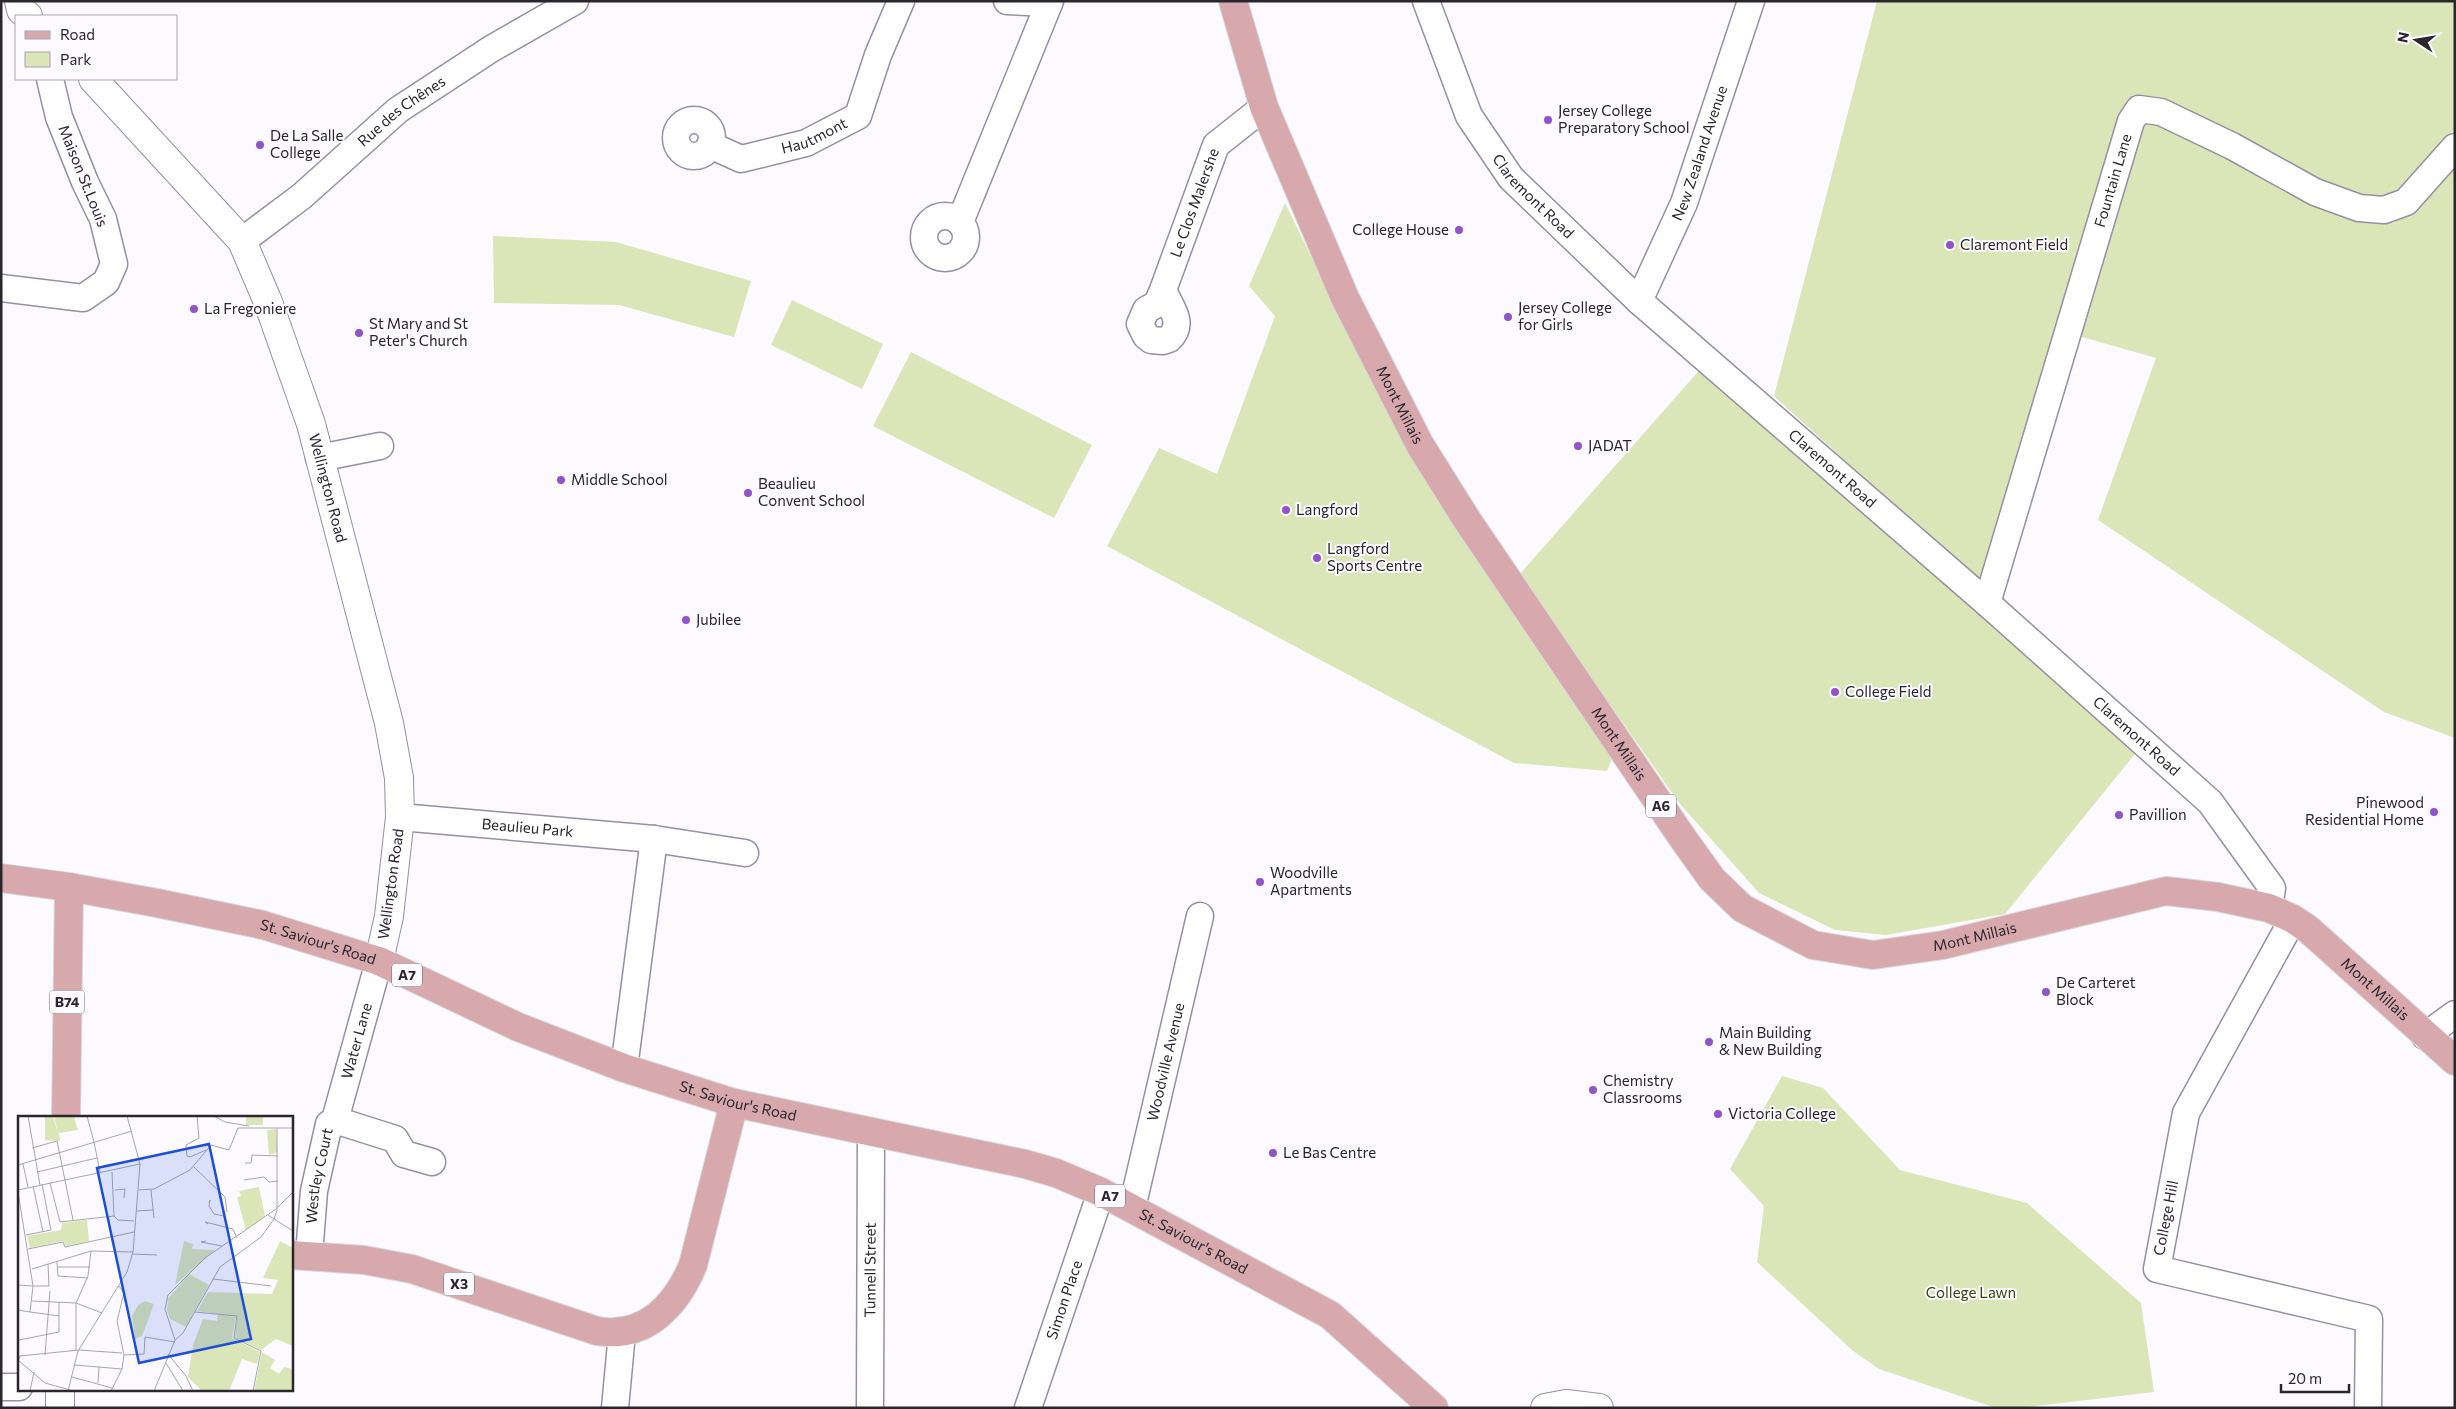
<svg xmlns="http://www.w3.org/2000/svg" width="2456" height="1409" viewBox="0 0 2456 1409" font-family="Commissioner,sans-serif">
	<rect width="100%" height="100%" fill="#fcfaff"/>
	<g fill="#dae6b7">
		<polygon points="1877,1 2455,1 2455,128 2408,184 2386,196 2356,197 2156,100 2132,95 1986,578 1973,580 1949,555 1774,396"/>
		<polygon points="2142,116 2300,192 2394,223 2455,157 2455,738 2384,712 2098,520 2156,358 2075,335"/>
		<polygon points="1285,203 1394,426 1473,553 1613,756 1607,771 1514,763 1107,546 1159,448 1217,474 1275,316 1249,286"/>
		<polygon points="493,236 616,242 751,281 734,337 619,305 494,303"/>
		<polygon points="792,300 883,344 862,389 771,345"/>
		<polygon points="911,352 1092,445 1054,518 873,426"/>
		<polygon points="1703,366 2000,634 2139,749 2005,914 1886,935 1835,930 1759,893 1680,804 1519,575"/>
		<polygon points="1782,1076 1823,1088 1900,1170 2027,1203 2141,1303 2154,1392 2019,1408 1996,1408 1879,1369 1852,1350 1757,1262 1764,1206 1730,1169"/>
	</g>
	<g fill="none" stroke-linecap="round" stroke-linejoin="round">
		<g stroke="#968fa3" stroke-width="29">
			<g id="street">
				<polyline points="1007,1 1049,3"/>
				<path id="s1" d="M1426,1l43,115 42,62 128,123 348,302 223,199 62,86 -3,20"/>
				<circle cx="694" cy="138" r="18"/>
				<path id="s2" d="M710,145l31,14 65,-16 52,-27 20,-61 23,-54"/>
				<circle cx="945" cy="237" r="21"/>
				<polyline points="960,222 1050,1"/>
				<path id="s3" d="M242,241l60,-45 96,-86 93,-61 84,-48"/>
				<polyline points="1,288 83,298 106,282 114,264 103,219 85,182 59,117 50,79"/>
				<path id="s4" d="M1163,290c7,17 23,33 6,49l-6,2 -12,-1 -5,-4 -6,-12 6,-14 11,-6 6,-14 53,-145 48,-38"/>
				<path id="s5" d="M1639,301l45,-98 67,-202"/>
				<polyline points="319,458 380,446"/>
				<path id="s6" d="M1987,603l144,-482 8,-12 22,3 71,34 83,46 44,16 25,2 22,-8 49,-55"/>
				<path id="s7" d="M400,817l254,22 91,14"/>
				<polyline points="2293,919 2186,1113 2157,1269 2369,1319 2368,1408"/>
				<polyline points="2425,1036 2455,1014"/>
				<polyline points="624,1068 654,839"/>
				<path id="s8" d="M335,1120l44,-159"/>
				<path id="s9" d="M1132,1208l68,-292"/>
				<path id="s10" d="M309,1255l5,-64 15,-67 6,-4 60,19 9,15 28,8"/>
				<polyline points="1,1387 19,1387"/>
				<polyline points="615,1408 622,1333"/>
				<path id="s11" d="M870,1408l1,-275"/>
				<path id="s12" d="M1028,1408l73,-216"/>
			</g>
		</g>
		<g stroke="#968fa3" stroke-width="30">
			<g id="secondary">
				<polyline points="19,1 21,10 28,16"/>
				<path id="s13" d="M93,79l149,162 26,61 43,122 78,299 10,55 1,39 -11,99 -10,45"/>
				<polyline points="60,1408 60,1390"/>
				<polyline points="1545,1408 1566,1404 1599,1408"/>
			</g>
		</g>
		<g stroke="#d8d8d9" stroke-width="30">
			<g id="primary">
				<path id="s14" d="M1233,1l31,106 81,191 75,147 47,75 217,320 28,39 30,29 71,37 60,10 70,-10 223,-54 52,6 51,11 24,11 15,10 147,132"/>
				<path id="s15" d="M1,878l68,9 88,16 106,22 116,36 139,66 106,41 110,35 291,61 31,9 45,19 229,123 104,93"/>
				<polyline points="66,1118 69,887"/>
				<path d="M291,1255l73,5 48,9 185,62c48,8 79,-25 96,-66l41,-162"/>
			</g>
		</g>
		<use href="#street" stroke="#fff" stroke-width="26"/>
		<use href="#secondary" stroke="#fff" stroke-width="28"/>
		<use href="#primary" stroke="#d7a9ac" stroke-width="28"/>
	</g>
	<g fill="#9053c9" stroke="#fcfaff" stroke-width="2">
		<circle cx="1548" cy="120" r="5"/>
		<circle cx="260" cy="145" r="5"/>
		<circle cx="1459" cy="230" r="5"/>
		<circle cx="1950" cy="245" r="5"/>
		<circle cx="194" cy="309" r="5"/>
		<circle cx="1508" cy="317" r="5"/>
		<circle cx="359" cy="333" r="5"/>
		<circle cx="1578" cy="446" r="5"/>
		<circle cx="561" cy="480" r="5"/>
		<circle cx="748" cy="493" r="5"/>
		<circle cx="1286" cy="510" r="5"/>
		<circle cx="1317" cy="558" r="5"/>
		<circle cx="686" cy="620" r="5"/>
		<circle cx="1835" cy="692" r="5"/>
		<circle cx="2434" cy="812" r="5"/>
		<circle cx="2119" cy="815" r="5"/>
		<circle cx="1260" cy="882" r="5"/>
		<circle cx="2046" cy="992" r="5"/>
		<circle cx="1709" cy="1042" r="5"/>
		<circle cx="1593" cy="1090" r="5"/>
		<circle cx="1718" cy="1114" r="5"/>
		<circle cx="1273" cy="1153" r="5"/>
	</g>
	<g text-anchor="middle" stroke-width="4" stroke-linejoin="round" paint-order="stroke">
		<g fill="#fcfaff" stroke="#68666d" stroke-width="1">
			<rect x="1646" y="794.5" width="30" height="23" rx="4"/>
			<rect x="392" y="963.5" width="30" height="23" rx="4"/>
			<rect x="49.5" y="990.5" width="35" height="23" rx="4"/>
			<rect x="1095" y="1184.5" width="30" height="23" rx="4"/>
			<rect x="444" y="1272.5" width="30" height="23" rx="4"/>
		</g>
		<g font-size="14" font-weight="bold" fill="#29262e">
			<text x="1661" y="811">A6</text>
			<text x="407" y="980">A7</text>
			<text x="67" y="1007">B74</text>
			<text x="1110" y="1201">A7</text>
			<text x="459" y="1289">X3</text>
		</g>
		<g font-size="15" fill="#29262e" stroke="#fcfaff" text-anchor="start">
			<text x="1558" y="116">Jersey College<tspan x="1558" dy="17">Preparatory School</tspan></text>
			<text x="270" y="141">De La Salle<tspan x="270" dy="17">College</tspan></text>
			<text x="1449" y="235" text-anchor="end">College House</text>
			<text x="1960" y="250">Claremont Field</text>
			<text x="1518" y="313">Jersey College<tspan x="1518" dy="17">for Girls</tspan></text>
			<text x="204" y="314">La Fregoniere</text>
			<text x="369" y="329">St Mary and St<tspan x="369" dy="17">Peter's Church</tspan></text>
			<text x="1588" y="451">JADAT</text>
			<text x="571" y="485">Middle School</text>
			<text x="758" y="489">Beaulieu<tspan x="758" dy="17">Convent School</tspan></text>
			<text x="1296" y="515">Langford</text>
			<text x="1327" y="554">Langford<tspan x="1327" dy="17">Sports Centre</tspan></text>
			<text x="696" y="625">Jubilee</text>
			<text x="1845" y="697">College Field</text>
			<text x="2424" y="808" text-anchor="end">Pinewood<tspan x="2424" dy="17">Residential Home</tspan></text>
			<text x="2129" y="820">Pavillion</text>
			<text x="1270" y="878">Woodville<tspan x="1270" dy="17">Apartments</tspan></text>
			<text x="2056" y="988">De Carteret<tspan x="2056" dy="17">Block</tspan></text>
			<text x="1719" y="1038">Main Building<tspan x="1719" dy="17">&amp; New Building</tspan></text>
			<text x="1603" y="1086">Chemistry<tspan x="1603" dy="17">Classrooms</tspan></text>
			<text x="1728" y="1119">Victoria College</text>
			<text x="1283" y="1158">Le Bas Centre</text>
		</g>
		<g font-size="15" fill="#29262e" stroke="#fcfaff">
			<text dy="5" stroke="none"><textPath href="#s3" startOffset="206">Rue des Chênes</textPath></text>
			<text dy="5" stroke="none"><textPath href="#s2" startOffset="111">Hautmont</textPath></text>
			<text dy="5" stroke="none"><textPath href="#s5" startOffset="160">New Zealand Avenue</textPath></text>
			<text transform="translate(83 176) rotate(68)" y="5">Maison St.Louis</text>
			<text dy="5" stroke="none"><textPath href="#s6" startOffset="441">Fountain Lane</textPath></text>
			<text dy="5" stroke="none"><textPath href="#s1" startOffset="226">Claremont Road</textPath></text>
			<text dy="5" stroke="none"><textPath href="#s4" startOffset="228">Le Clos Malershe</textPath></text>
			<text dy="5" stroke="none"><textPath href="#s14" startOffset="438">Mont Millais</textPath></text>
			<text dy="5" stroke="none"><textPath href="#s1" startOffset="631">Claremont Road</textPath></text>
			<text dy="5" stroke="none"><textPath href="#s13" startOffset="482">Wellington Road</textPath></text>
			<text dy="5" stroke="none"><textPath href="#s1" startOffset="1036">Claremont Road</textPath></text>
			<text dy="5" stroke="none"><textPath href="#s14" startOffset="842">Mont Millais</textPath></text>
			<text dy="5" stroke="none"><textPath href="#s7" startOffset="128">Beaulieu Park</textPath></text>
			<text transform="translate(391 884) rotate(-82)" y="5">Wellington Road</text>
			<text dy="5" stroke="none"><textPath href="#s14" startOffset="1292">Mont Millais</textPath></text>
			<text dy="5" stroke="none"><textPath href="#s15" startOffset="324">St. Saviour's Road</textPath></text>
			<text dy="5" stroke="none"><textPath href="#s14" startOffset="1728">Mont Millais</textPath></text>
			<text dy="5" stroke="none"><textPath href="#s8" startOffset="82">Water Lane</textPath></text>
			<text dy="5" stroke="none"><textPath href="#s9" startOffset="150">Woodville Avenue</textPath></text>
			<text dy="5" stroke="none"><textPath href="#s15" startOffset="774">St. Saviour's Road</textPath></text>
			<text dy="5" stroke="none"><textPath href="#s10" startOffset="80">Westley Court</textPath></text>
			<text transform="translate(2166 1218) rotate(-79)" y="5">College Hill</text>
			<text dy="5" stroke="none"><textPath href="#s15" startOffset="1254">St. Saviour's Road</textPath></text>
			<text dy="5" stroke="none"><textPath href="#s11" startOffset="138">Tunnell Street</textPath></text>
			<text dy="5" stroke="none"><textPath href="#s12" startOffset="114">Simon Place</textPath></text>
		</g>
		<g font-size="15" fill="#3c4610" stroke="#fcfaff">
			<text x="1971" y="1298">College Lawn</text>
		</g>
	</g>
	<g transform="translate(18 1116)">
		<rect width="275" height="275" fill="#fcfaff"/>
		<path d="M27,0h8l5,18 -4,-18h24l-4,1 4,13 -19,3 1,8 -15,-1zM228,0h17v9h-17zM258,13l2,23 -9,3 -2,-25zM241,71l6,29 -19,14 -9,-33 4,-1 -2,-5zM69,104l2,21 -23,5 -3,-5 -33,7 -3,-12 34,-6 1,-7zM166,125l9,3 -1,5 23,1 -40,35zM262,125l13,7v98l-17,-7 -15,11 -26,-12 2,-21 -40,-6 11,-19 64,2 6,-14 -15,-2zM171,158l20,11 -23,42 -16,-8 -3,-9 1,-11zM127,185l9,3 -1,3 -11,29 -7,3 -3,-23 6,-11zM200,198l18,2 -4,22 28,14 -3,12 -15,-5 -13,32h-27l-14,-14 5,-32 10,-26 14,2zM244,236l13,8 -5,8 9,6 5,-7 9,2v22h-39z" fill="#dae6b7"/>
		<path fill="none" stroke="#a8a5ab" stroke-width="1" d="M10,0l12,69M69,0l7,26M179,0l2,22 -13,7 1,11 3,1 16,-7M196,0l11,6 24,4M76,26l6,30M14,32l25,-7 16,79M227,47h6l1,-8 26,1M5,48l5,23M0,49l114,-34M176,51l31,30 2,15M19,56l60,-14M94,56l2,44 4,4 16,1M226,64l20,-3 5,5 9,-1M32,67l10,39 54,-6M15,70l10,46M0,74l122,-26M97,74l10,-1 -1,9M121,74l15,-1 36,-19 21,-25 18,5 9,-22h55M133,74l3,28M0,76l15,94 -3,26 -12,-2M191,87l1,-3 -1,6 5,8 10,2M118,95l17,-1M250,99l25,16M190,108l-3,-2 28,7 4,9M8,119l25,-5 -9,-46M188,125l-5,1 21,4M10,133l35,-7 2,5 69,-15M114,138l25,1M39,146l1,14 30,2M40,151h32M14,153l59,-18 42,1M195,163l58,7M0,169l15,1M15,170h16l-1,-22M14,185l44,2 26,10M12,196l29,4M177,196l42,4 -3,22 27,13 -8,40M1,224l40,-8v-30M157,224l8,-7 37,-66 41,-30 13,-18 3,-9v-82M58,234v-47l12,-27 3,-25M61,234l43,3M150,238l18,22 7,15M27,239l5,-64M106,239l20,-1 1,-17 30,5M0,244l27,23 29,8M0,245l2,-5 59,-6M148,247l17,28M57,249l47,4M54,261l40,11M80,267l1,-16M12,275l4,-19M50,275l10,-40 49,-79 6,-20 7,-88 -13,-48M93,275l11,-22 2,-14 -7,-34 7,-28 -5,-7M136,275l21,-51 -10,-31 3,-14 37,-37 71,-49 17,-17"/>
		<path fill="#1d4ed8" fill-opacity="0.15" stroke="#1d4ed8" stroke-width="2.5" d="M191,28l42,195 -112,24 -42,-195z"/>
		<rect width="275" height="275" fill="none" stroke="#29262e" stroke-width="2.5"/>
	</g>
	<rect width="2456" height="1409" fill="none" stroke="#29262e" stroke-width="5"/>
	<rect x="15" y="15" width="162" height="65" fill="#fcfaff" stroke="#a8a5ab"/>
	<rect x="25" y="31" width="25" height="8" fill="#d7a9ac" stroke="#a8a5ab"/>
	<text x="60" y="40" font-size="15" fill="#29262e">Road</text>
	<rect x="25" y="52" width="25" height="15" fill="#dae6b7" stroke="#a8a5ab"/>
	<text x="60" y="65" font-size="15" fill="#29262e">Park</text>
	<g transform="translate(2416 40) rotate(282)" stroke="#fcfaff" stroke-width="4" paint-order="stroke">
	<path d="M0-4L9 19L0 12L-9 19Z" fill="#29262e"/>
	<text y="-8" font-size="14" font-weight="bold" text-anchor="middle" fill="#29262e">N</text>
	</g>
	<path d="M2281 1384v8h68v-8" fill="none" stroke="#29262e" stroke-width="2.5"/>
	<text x="2288" y="1384" font-size="15" fill="#29262e" stroke="#fcfaff" stroke-width="4" paint-order="stroke">20 m</text>
</svg>
